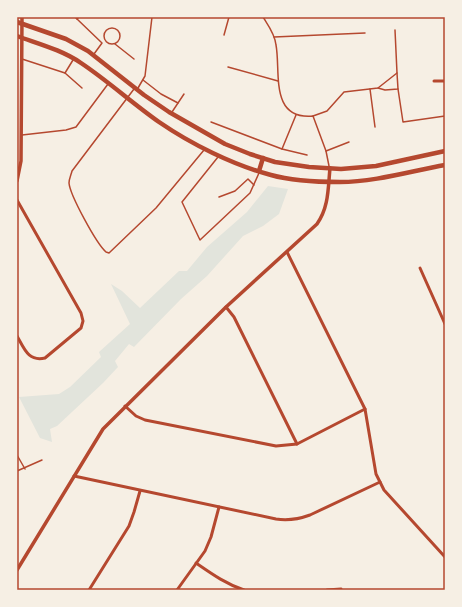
<svg xmlns="http://www.w3.org/2000/svg" width="462" height="607" viewBox="0 0 462 607" font-family="'PT Serif',serif">
	<rect width="100%" height="100%" fill="#f6efe4"/>
	<polygon fill="#e2e4dc" points="268,186 288,189 279,214 263,226 243,236 207,276 181,299 134,347 129,344 115,361 118,367 103,383 57,426 50,429 52,442 40,438 19,397 59,394 70,387 101,357 99,352 130,324 111,284 122,291 140,308 179,271 187,271 207,247 247,212"/>
	<g fill="none" stroke-linecap="round" stroke-linejoin="round">
		<g stroke="#b5482f" stroke-width="1.5">
			<polyline points="75,17 77,19 79,17"/>
			<path d="M263,17c5,8 12,17 13,28 5,26 -7,75 37,71l13,35 3,15"/>
			<polyline points="77,19 102,43 94,54"/>
			<circle cx="112" cy="36" r="8"/>
			<polyline points="224,35 229,17"/>
			<polyline points="274,37 365,33"/>
			<polyline points="115,44 134,59"/>
			<polyline points="22,59 65,73 82,88"/>
			<polyline points="228,67 278,81"/>
			<polyline points="65,73 73,60"/>
			<polyline points="143,80 161,94 178,103"/>
			<polyline points="138,88 145,76 152,17"/>
			<polyline points="378,88 385,90 398,89 397,73"/>
			<path d="M134,89l-62,82c-1,4 -3,8 -3,12 1,12 27,60 37,69l3,1 47,-45 48,-58"/>
			<polyline points="370,89 375,127"/>
			<polyline points="398,89 403,122 445,116"/>
			<polyline points="172,112 184,94"/>
			<polyline points="313,116 327,111 344,92 378,88 397,73 395,30"/>
			<polyline points="211,122 282,149 307,155"/>
			<polyline points="22,135 66,130 76,127 108,84"/>
			<polyline points="282,149 296,115"/>
			<polyline points="326,151 349,142"/>
			<polyline points="218,157 182,202 200,240 250,193 259,173"/>
			<polyline points="219,197 235,191 248,179 254,185"/>
			<polyline points="17,455 25,469"/>
			<polyline points="17,471 42,460"/>
		</g>
		<g stroke="#b5482f" stroke-width="3">
			<polyline points="434,81 445,81"/>
			<path d="M17,200l64,113 2,8 -2,7 -36,30c-17,4 -21,-10 -28,-22"/>
			<polyline points="287,252 365,409 376,474 384,490 445,557"/>
			<polyline points="420,268 445,324"/>
			<polyline points="226,307 234,317 297,444"/>
			<polyline points="125,406 136,416 145,420 276,446 297,444 365,409"/>
			<path d="M74,476l202,43c12,2 23,0 34,-4l70,-33"/>
			<path d="M196,563c16,11 30,21 48,27"/>
			<polyline points="89,590 129,526 134,512 140,491"/>
			<polyline points="177,590 205,551 211,537 219,507"/>
			<polyline points="327,590 341,589"/>
		</g>
		<g stroke="#b5482f" stroke-width="3.5">
			<polyline points="17,181 21,161 22,17"/>
			<path d="M17,570l86,-141 123,-122 91,-83c12,-17 11,-36 13,-56"/>
		</g>
		<g stroke="#b5482f" stroke-width="4.5">
			<polyline points="17,22 66,39 88,51 144,95 169,112 225,144 250,154 275,162 309,167 341,169 376,166 445,151"/>
			<path d="M17,36c22,8 45,14 64,27 27,18 51,40 78,59 32,22 74,43 112,53 21,6 47,7 69,7 35,0 71,-11 105,-17"/>
			<polyline points="259,171 263,158"/>
		</g>
	</g>
	<rect width="462" height="607" fill="none" stroke="#f6efe4" stroke-width="36"/>
	<rect x="18" y="18" width="426" height="571" fill="none" stroke="#b5482f" stroke-width="1.5"/>
</svg>
